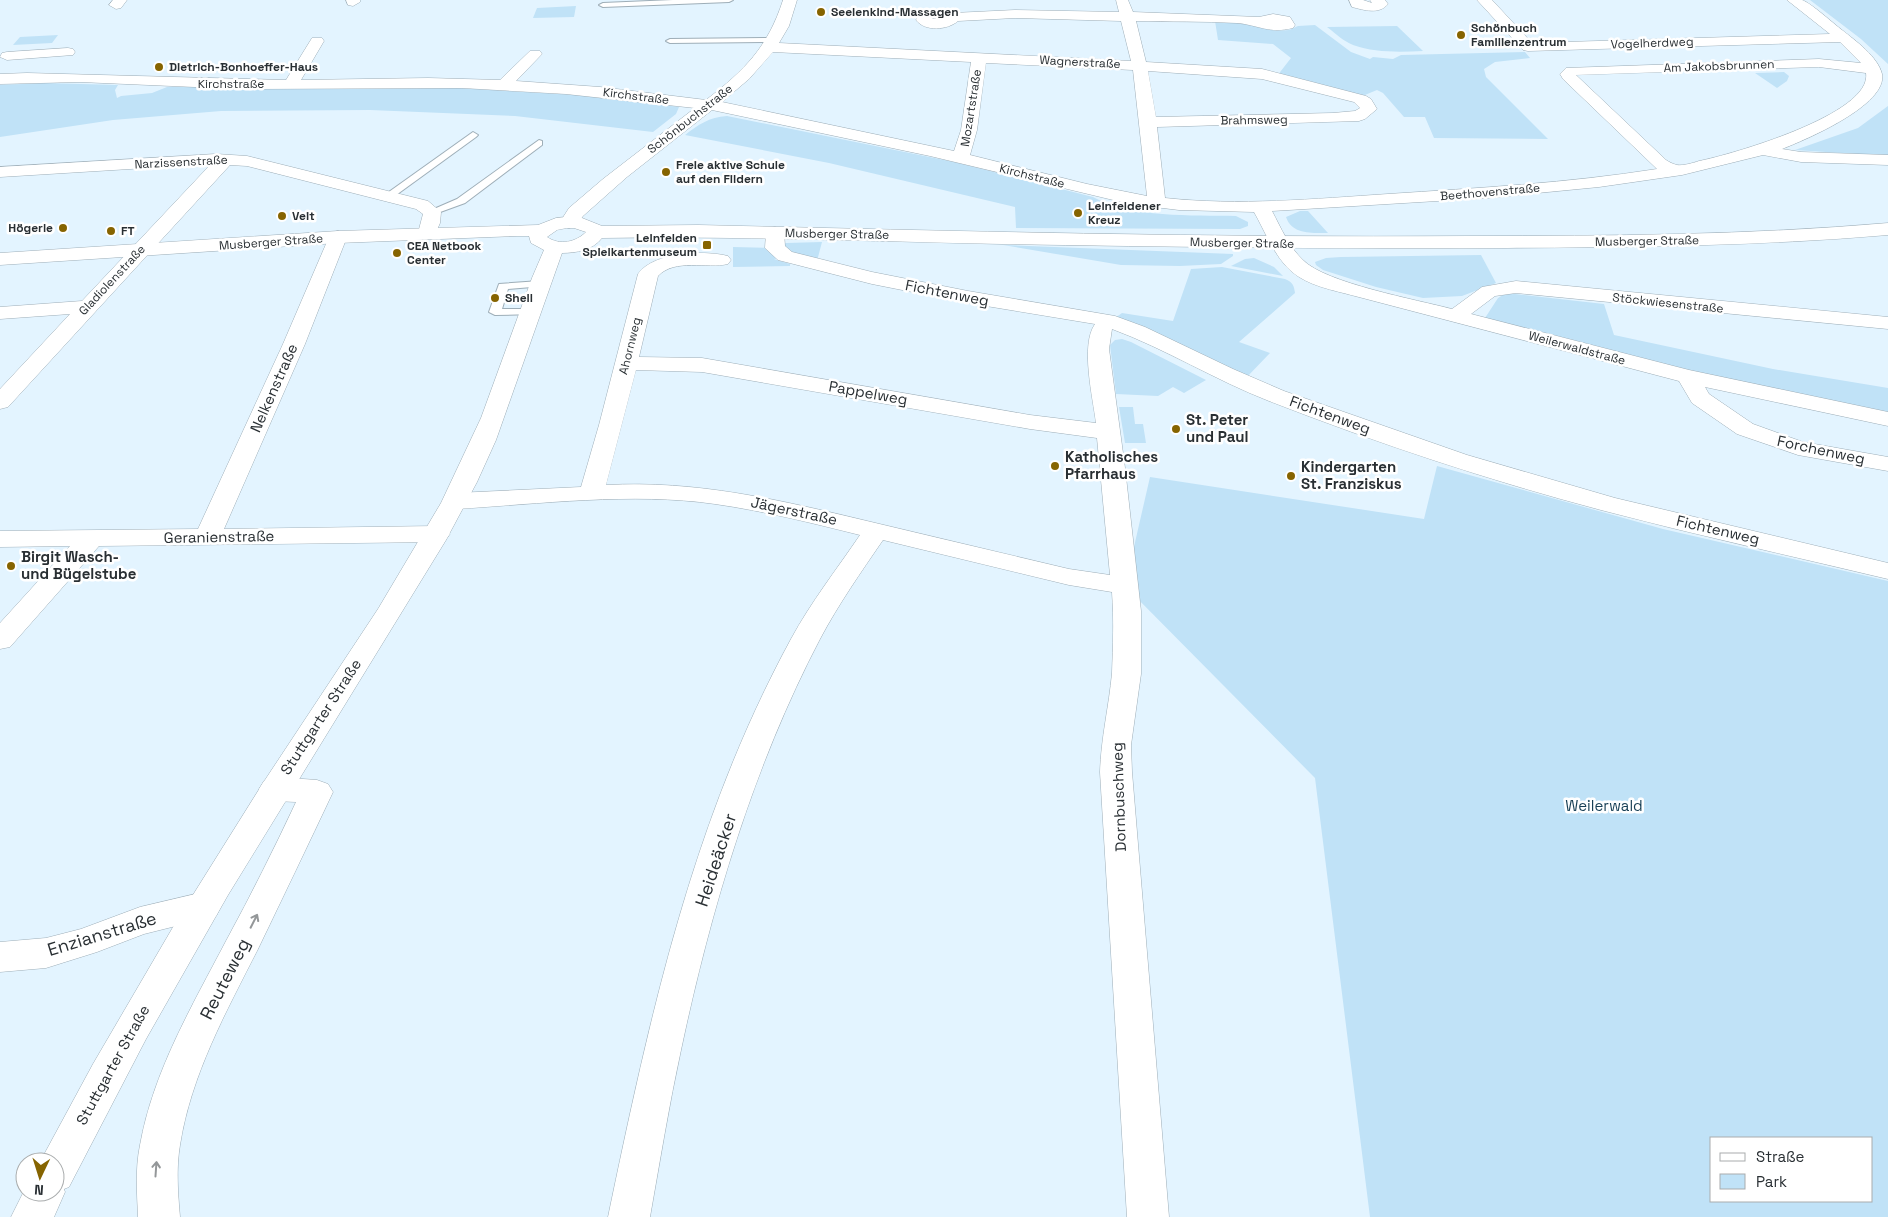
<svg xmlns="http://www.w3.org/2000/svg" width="1888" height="1217" viewBox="0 0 1888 1217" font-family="'Space Grotesk',sans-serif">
	<rect width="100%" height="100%" fill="#e3f4ff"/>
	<g fill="#c0e2f7" fill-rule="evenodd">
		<polygon points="1810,0 1888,0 1888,64 1861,39"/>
		<polygon points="576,6 574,17 533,18 537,8"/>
		<polygon points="1215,21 1242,22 1276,31 1289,30 1298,26 1315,25 1351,52 1370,59 1373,57 1393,59 1401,55 1525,52 1530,58 1495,62 1484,69 1486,77 1548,139 1434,138 1425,117 1404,117 1383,93 1377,90 1360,97 1277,76 1291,58 1273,44 1218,40"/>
		<path d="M1397,26l26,25c-23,1 -48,2 -70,-6 -10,-4 -18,-12 -26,-18z"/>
		<polygon points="58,35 52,43 13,45 20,37"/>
		<polygon points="1784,72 1789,76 1787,81 1777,88 1755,73"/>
		<polygon points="44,83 118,85 115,90 117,98 121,96 152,93 167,87 457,88 593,96 679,107 676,114 653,132 515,116 370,110 221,111 113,120 0,137 0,85"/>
		<polygon points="1888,106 1888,156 1795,150 1858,128"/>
		<path d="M727,116l227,46 139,35c39,21 99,18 143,19l12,6v4l-8,3 -224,-1 -1,-21 -186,-44 -144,-28c13,-10 24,-18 42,-19z"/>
		<path d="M1300,211h8l20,22c-15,0 -36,2 -42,-16z"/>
		<polygon points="822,242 817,261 792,255 774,259 790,264 790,266 733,267 733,247 775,248 786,243"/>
		<polygon points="1003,245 1233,254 1233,256 1221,264 1180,266 1121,265"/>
		<polygon points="1481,255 1496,283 1462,296 1423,298 1376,287 1323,270 1316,265 1315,262 1326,258 1341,257"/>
		<polygon points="1254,258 1274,267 1283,276 1231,266 1245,259"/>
		<path d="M1222,267l63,12c8,3 9,7 10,14l-56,49 31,11 -25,26 -130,-61 7,-5 51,8 18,-52z"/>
		<polygon points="1506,293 1604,304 1614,335 1773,369 1888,388 1888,413 1637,359 1485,318 1498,298"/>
		<polygon points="1122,339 1131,342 1206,380 1184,393 1173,387 1158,396 1116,394 1110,345 1115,340"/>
		<polygon points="1119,407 1133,407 1135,424 1143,424 1146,443 1125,443"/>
		<path d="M1437,466l226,63 225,52v636h-518l-55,-439 -190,-192 25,-109 274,42zM1712,1138h160v63h-160z"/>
	</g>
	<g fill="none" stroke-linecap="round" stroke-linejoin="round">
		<g stroke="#9eaeb8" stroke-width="2">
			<g id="lane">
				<polygon points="673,0 733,0 729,2 603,7 599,5 603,3"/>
				<polygon points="773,38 777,40 776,42 670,43 666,41 670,39"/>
				<polygon points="473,132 478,135 476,137 392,198 386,198 386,194"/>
				<polygon points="539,140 542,141 542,145 465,203 432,215 427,212 457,199"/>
				<polygon points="540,281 545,284 544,286 508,289 502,309 531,309 537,312 535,314 495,315 489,312 499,284"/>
			</g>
		</g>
		<g stroke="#9eaeb8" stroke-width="1">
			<g id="street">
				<polygon points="113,0 127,0 121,8 116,9 109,5"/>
				<polygon points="346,0 360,0 360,2 353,6 348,5"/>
				<path d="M783,0h14l-8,26 -10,17 352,18 -10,-40 -106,-3 -57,3c-10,9 -33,11 -42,-1l3,-6c11,-5 23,-6 34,-1l62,-3 104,2 -3,-12h12l5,12 126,5 14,-3 17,3 5,8 -2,3c-24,6 -34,-3 -56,-5 -34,-2 -68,-1 -101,-2l10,41 116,7 104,27 5,3 6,10 -12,10 -6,2 -202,6 8,71c74,8 149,1 223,-4 90,-6 180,-11 269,-25l-94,-90 -3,-5 6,-6 253,-9 42,4 -21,-21 -312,9 -5,-1 -46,-50h15l40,43 298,-9 -43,-34c5,0 11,0 15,0 9,3 32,24 40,30 14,11 36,27 40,44 6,31 -77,66 -100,75l19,3 87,3v10l-87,-3 -38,-7 -81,20 -83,12 -112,11 -215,13c9,17 17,36 31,49 22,23 115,40 149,49l30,-22 34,-6 372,36v12l-372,-36 -21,3 -24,18 218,56 199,42v14l-183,-39 4,7 44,30 50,18 85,15v14l-90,-16 -61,-21 -45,-31 -13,-22 -324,-85c-22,-6 -47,-10 -64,-25 -17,-15 -26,-40 -37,-59l-75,-2 -49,-6 -200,-48 -218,-46 -85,67 -44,39 -7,10 -7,2 -7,-2 -2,-4 9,-14 34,-29 92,-71 -129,-14 -104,-6 -221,1 -161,-7 -80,2v-10l27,-1 259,7 26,-42h10l2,3 -23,39 127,-2 72,2 30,-29h10l2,3 -26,27 84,6 106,13c39,-30 62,-53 77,-100zM932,19l1,-1 10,1zM773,52l198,10 -10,68 -7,21 -232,-49 27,-23zM986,63l147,7 14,126 -60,-12 -117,-29 7,-25zM1819,67l47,6c7,41 -136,82 -167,88 -6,2 -16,5 -22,4 -4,-1 -8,-3 -11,-5l-90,-85zM1148,71l114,8 92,23 6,6 -5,3 -22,2 -177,4z"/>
				<path d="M1349,0h14l9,3 -2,-3h15l3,4c-9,11 -24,6 -36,3z"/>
				<polygon points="68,48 73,49 75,52 73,55 7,60 0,57 2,53 7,52"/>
				<polygon points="216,154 247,156 428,201 441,212 440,223 434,237 427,239 420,237 418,233 423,214 416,209 247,166 230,165 8,407 0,409 0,389 70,314 0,319 0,307 82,301 211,164 0,177 0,167"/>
				<path d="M775,227l7,2 2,4 1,13 7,6 80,20 96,19 147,25 30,11 88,42 51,22 183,64 148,43 273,65v16c-96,-23 -192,-44 -287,-69 -113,-30 -224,-67 -332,-109 -54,-21 -103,-52 -157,-72l-3,20 16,119 16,143v63l-10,71 1,27 37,445h-42l-27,-445c1,-34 9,-66 12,-99 1,-27 2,-54 0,-81l-43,-7 -186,-45c-22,32 -45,65 -63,99 -67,128 -109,270 -139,411 -12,55 -21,111 -31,167h-42c42,-201 84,-396 183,-578 20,-37 46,-70 69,-104 -48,-12 -96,-24 -145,-31 -82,-12 -176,0 -259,5l-9,-3 -4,-5 4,-5 9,-3 125,-6 18,-62 39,-151c15,-22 66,-24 90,-18l3,4 -3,4c-21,5 -53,-6 -70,12l-19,81 63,1 328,57 66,8c-3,-25 -16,-78 -1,-99l-127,-21 -96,-19 -94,-24 -13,-12 1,-15 2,-4zM636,370l66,2 328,57 67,9 13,137 -41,-6c-67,-16 -135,-32 -202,-48 -87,-21 -171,-41 -261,-36z"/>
				<polygon points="338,231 345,233 347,237 305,344 224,529 437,526 446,529 450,534 446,539 437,542 99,546 10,647 0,649 0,623 70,546 0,547 0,531 198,529 283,344 329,237 331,233"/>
				<path d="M275,777l42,3 11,4 5,8c-25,53 -50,105 -75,157 -32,63 -67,126 -78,196 -4,24 -2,48 0,72h-42c-1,-24 -3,-48 2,-72 13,-73 52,-139 86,-204 25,-46 48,-92 70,-139l-21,-1 -11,-4 -5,-8 5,-8z"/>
				<polygon points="204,892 216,896 221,906 216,916 144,934 97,952 46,968 0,972 0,942 46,938 81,929 140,907"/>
			</g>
		</g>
		<g stroke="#9eaeb8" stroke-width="1">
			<path id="secondary" d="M577,216l25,10 96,-1c257,6 514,13 772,11 139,0 279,-1 418,-13v12c-127,11 -254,12 -381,13 -168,1 -336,-1 -505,-4 -133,-3 -267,-8 -400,-6 -9,12 -26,15 -40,15l-66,187 -19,42 -31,58 -218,355 -82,144 -77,148 -5,2 1,3 -11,25h-43l14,-28v3h30v-30h-15l53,-98 83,-142 87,-139 115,-174 63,-106 40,-85 51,-140 12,-28 -13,-7 -2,-7h-12l-179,7 -338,22v-12l338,-22 200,-6 18,-7zM567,228h7l12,4c-10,10 -26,14 -39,5l10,-7z"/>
		</g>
		<use href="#lane" fill="#fff" fill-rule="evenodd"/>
		<use href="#street" fill="#fff" fill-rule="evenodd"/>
		<use href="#secondary" fill="#fff" fill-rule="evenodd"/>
	</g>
	<defs><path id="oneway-shaft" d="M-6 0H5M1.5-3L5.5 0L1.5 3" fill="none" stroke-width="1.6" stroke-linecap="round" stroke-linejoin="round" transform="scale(1.25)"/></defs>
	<g stroke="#949799">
		<use href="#oneway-shaft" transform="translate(254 921) rotate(-63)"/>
		<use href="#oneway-shaft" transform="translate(156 1169) rotate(-86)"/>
	</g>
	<g fill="#866400" stroke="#fff" stroke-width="2">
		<circle cx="821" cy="12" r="5"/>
		<circle cx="1461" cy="35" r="5"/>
		<circle cx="159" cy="67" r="5"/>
		<circle cx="666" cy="172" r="5"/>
		<circle cx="1078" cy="213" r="5"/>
		<circle cx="282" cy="216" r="5"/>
		<circle cx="63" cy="228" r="5"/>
		<circle cx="111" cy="231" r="5"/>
		<rect x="702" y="240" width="10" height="10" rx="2.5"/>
		<circle cx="397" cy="253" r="5"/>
		<circle cx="495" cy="298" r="5"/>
		<circle cx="1176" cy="429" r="5"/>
		<circle cx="1055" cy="466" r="5"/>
		<circle cx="1291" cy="476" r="5"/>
		<circle cx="11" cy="566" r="5"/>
	</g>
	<g text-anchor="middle" stroke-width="5" stroke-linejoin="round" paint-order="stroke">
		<g font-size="12" font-weight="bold" fill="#292f33" stroke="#fff" text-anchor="start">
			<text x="831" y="16">Seelenkind-Massagen</text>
			<text x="1471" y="32">Schönbuch<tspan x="1471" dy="14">Familienzentrum</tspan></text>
			<text x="169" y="71">Dietrich-Bonhoeffer-Haus</text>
			<text x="676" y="169">Freie aktive Schule<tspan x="676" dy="14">auf den Fildern</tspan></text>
			<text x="1088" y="210">Leinfeldener<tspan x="1088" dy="14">Kreuz</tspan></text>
			<text x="292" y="220">Veit</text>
			<text x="53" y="232" text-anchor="end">Högerle</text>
			<text x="121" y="235">FT</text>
			<text x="697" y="242" text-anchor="end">Leinfelden<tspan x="697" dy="14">Spielkartenmuseum</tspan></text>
			<text x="407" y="250">CEA Netbook<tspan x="407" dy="14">Center</tspan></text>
			<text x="505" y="302">Shell</text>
		</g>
		<g font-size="12" fill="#292f33" stroke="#fff">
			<text transform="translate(1652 43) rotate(-2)" y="4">Vogelherdweg</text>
			<text transform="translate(1080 62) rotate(3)" y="4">Wagnerstraße</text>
			<text transform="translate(1719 66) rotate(-2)" y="4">Am Jakobsbrunnen</text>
			<text x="231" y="88">Kirchstraße</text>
			<text transform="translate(636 96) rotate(7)" y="4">Kirchstraße</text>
			<text transform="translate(971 108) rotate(-81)" y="4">Mozartstraße</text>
			<text transform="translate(690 119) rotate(-38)" y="4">Schönbuchstraße</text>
			<text transform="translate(1254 120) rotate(-1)" y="4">Brahmsweg</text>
			<text transform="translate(181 162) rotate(-3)" y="4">Narzissenstraße</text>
			<text transform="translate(1032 176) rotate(14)" y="4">Kirchstraße</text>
			<text transform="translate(1490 192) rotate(-5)" y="4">Beethovenstraße</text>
			<text transform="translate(837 234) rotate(1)" y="4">Musberger Straße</text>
			<text transform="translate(1647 241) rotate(-1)" y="4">Musberger Straße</text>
			<text transform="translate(271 242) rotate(-4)" y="4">Musberger Straße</text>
			<text transform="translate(1242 243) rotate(1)" y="4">Musberger Straße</text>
			<text transform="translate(112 280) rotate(-47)" y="4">Gladiolenstraße</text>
			<text transform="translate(1668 303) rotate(6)" y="4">Stöckwiesenstraße</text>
			<text transform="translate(630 346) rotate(-76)" y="4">Ahornweg</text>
			<text transform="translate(1577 348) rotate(15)" y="4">Weilerwaldstraße</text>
		</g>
		<g font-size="15" fill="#292f33" stroke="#fff">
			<text transform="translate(947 293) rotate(11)" y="5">Fichtenweg</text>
			<text transform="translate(274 388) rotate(-66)" y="5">Nelkenstraße</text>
			<text transform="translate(868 393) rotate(10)" y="5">Pappelweg</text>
			<text transform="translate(1330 415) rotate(20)" y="5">Fichtenweg</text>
			<text transform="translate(1821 450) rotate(12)" y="5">Forchenweg</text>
			<text transform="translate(794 511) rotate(12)" y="5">Jägerstraße</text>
			<text transform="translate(1718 530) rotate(13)" y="5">Fichtenweg</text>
			<text transform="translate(219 537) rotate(-1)" y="5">Geranienstraße</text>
			<text transform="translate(321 717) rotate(-57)" y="5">Stuttgarter Straße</text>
			<text transform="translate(1119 797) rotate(-92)" y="5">Dornbuschweg</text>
			<text transform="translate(113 1065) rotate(-61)" y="5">Stuttgarter Straße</text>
		</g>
		<g font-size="15" font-weight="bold" fill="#292f33" stroke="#fff" text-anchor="start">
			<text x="1186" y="425">St. Peter<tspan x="1186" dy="17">und Paul</tspan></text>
			<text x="1065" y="462">Katholisches<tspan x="1065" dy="17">Pfarrhaus</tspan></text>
			<text x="1301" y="472">Kindergarten<tspan x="1301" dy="17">St. Franziskus</tspan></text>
			<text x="21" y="562">Birgit Wasch-<tspan x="21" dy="17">und Bügelstube</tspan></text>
		</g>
		<g font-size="15" fill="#173f55" stroke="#fff">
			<text x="1604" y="811">Weilerwald</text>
		</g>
		<g font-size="18" fill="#292f33" stroke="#fff">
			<text transform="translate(716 860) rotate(-72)" y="6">Heideäcker</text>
			<text transform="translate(102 934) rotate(-17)" y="6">Enzianstraße</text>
			<text transform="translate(225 979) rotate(-63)" y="6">Reuteweg</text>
		</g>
	</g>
	<rect x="1710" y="1137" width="162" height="65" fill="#ffffff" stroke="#a9acad"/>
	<rect x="1720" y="1153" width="25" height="8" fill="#ffffff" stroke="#a9acad"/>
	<text x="1756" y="1162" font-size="15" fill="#292f33">Straße</text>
	<rect x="1720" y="1174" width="25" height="15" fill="#c0e2f7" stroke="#a9acad"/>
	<text x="1756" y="1187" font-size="15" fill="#292f33">Park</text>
	<g transform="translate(40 1177) rotate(184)"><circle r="24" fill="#ffffff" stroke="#a9acad"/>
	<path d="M0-4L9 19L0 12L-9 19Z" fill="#866400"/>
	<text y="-8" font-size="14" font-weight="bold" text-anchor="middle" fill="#292f33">N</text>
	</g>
</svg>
